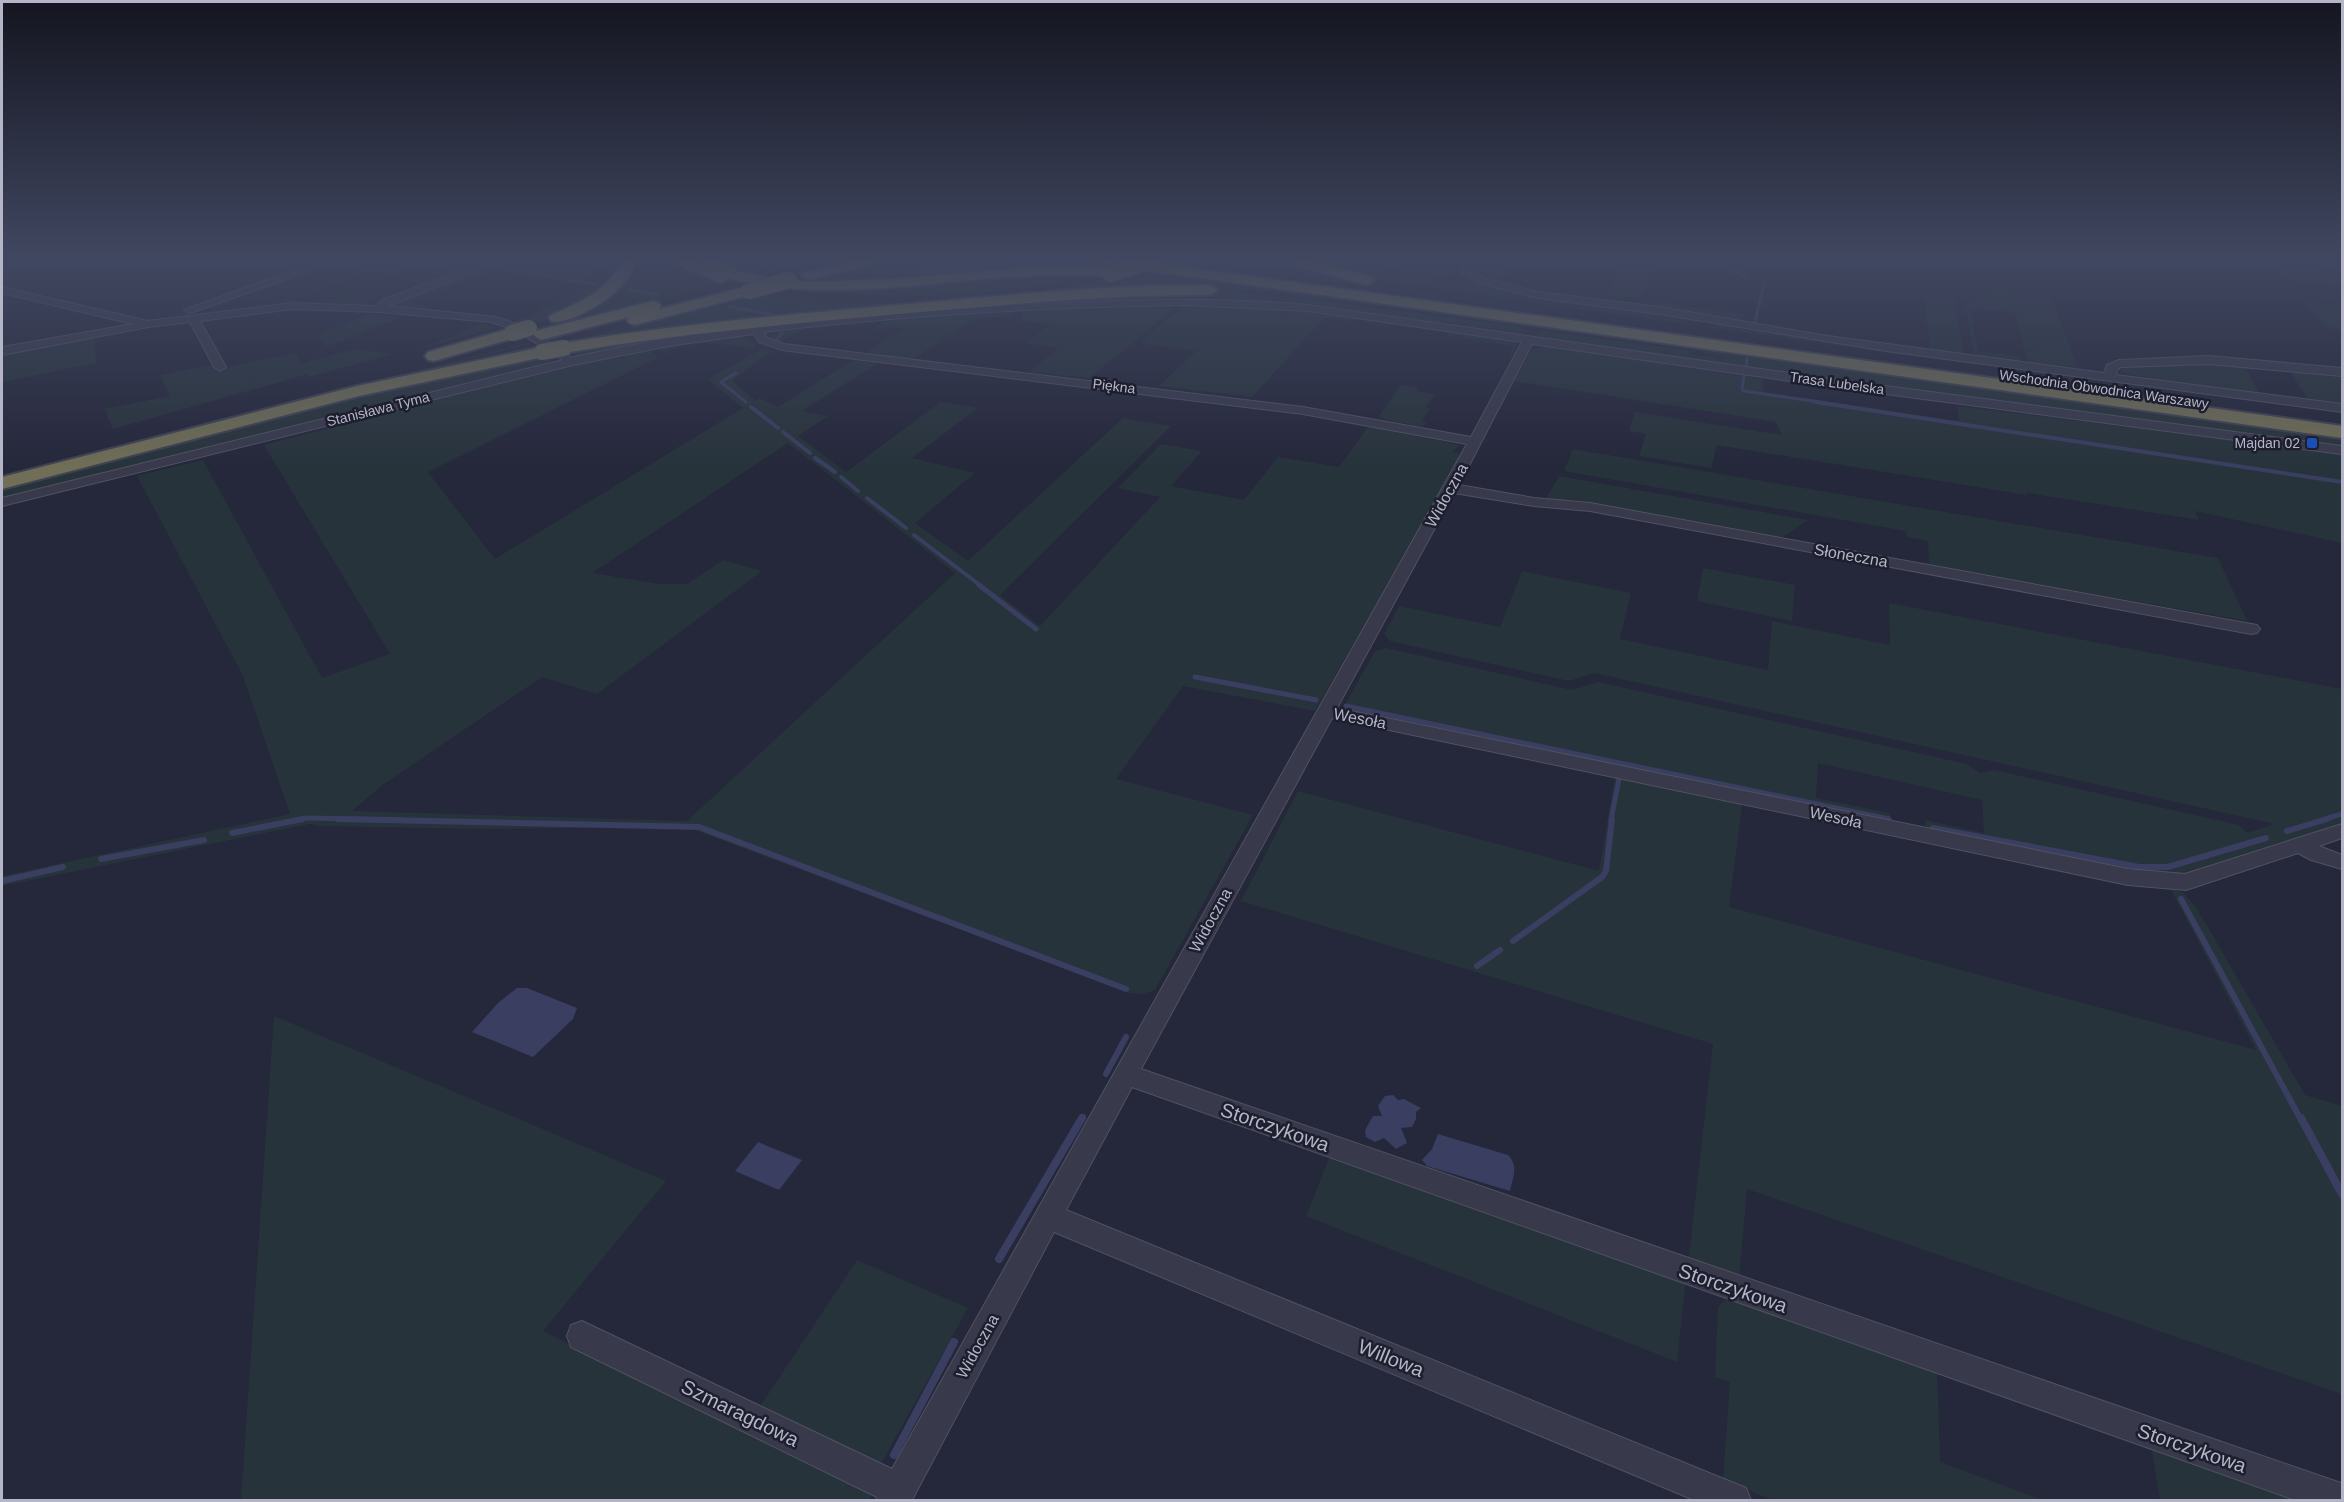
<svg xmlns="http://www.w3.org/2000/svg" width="2344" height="1502" viewBox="0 0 2344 1502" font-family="Arial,sans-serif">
	<rect width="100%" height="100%" fill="#25273a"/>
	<g fill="#27333b" fill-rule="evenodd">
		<path d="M271,260h66c-36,12 -43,11 -80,4z"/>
		<polygon points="389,260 428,260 393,273 369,270 291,300 298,301 272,305"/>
		<polygon points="504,260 508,260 497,265 529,271 558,260 595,260 593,269 583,281 594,283 589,285 485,267"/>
		<path d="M636,260h33l22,12 35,12h-25l8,4 -165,43 -8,-2c35,-11 92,-29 100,-69z"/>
		<polygon points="716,260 823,260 771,273 762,269 751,275 735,271"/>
		<polygon points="890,260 937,260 912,266 908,273 916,274 995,266 1001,260 1068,260 1124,267 915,280 825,282 819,278"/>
		<polygon points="1177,260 1329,279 1623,320 1622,320"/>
		<polygon points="1212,260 1284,260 1341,277 1338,277"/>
		<polygon points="1302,260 1336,260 1422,278 1466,280 1513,292 1707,320 1704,323 1683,320 1682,322 1704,327 1399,283 1361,276"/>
		<path d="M1353,260h104l-3,13c-25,9 -76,-7 -101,-13z"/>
		<polygon points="1477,260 1514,260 1499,282 1474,267"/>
		<polygon points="1623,260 1654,260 1640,299 1608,295"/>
		<polygon points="2277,267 2342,274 2342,285 2287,279"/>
		<polygon points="475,270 489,270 412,301 418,306 431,308 424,310 389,306 417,294 461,280"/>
		<path d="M1135,274l58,6 225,31 -169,-21 -79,-2 -613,56 190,-47 7,3 6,-3 2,-4c90,16 187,13 278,-2 32,-5 63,-12 95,-17z"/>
		<path d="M1039,275h59c-105,23 -212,27 -319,13l9,-2 76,4z"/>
		<polygon points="1999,287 2008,288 2010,294 2052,299 2077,367 2028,362 2015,313 1974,308 1970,309 1978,351 2022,357 2021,362 1974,356 1966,309 1969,304"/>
		<polygon points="584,289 604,292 539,323 526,319 523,323 525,327 512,322 531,315"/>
		<polygon points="1214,291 1287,297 1486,322 1519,326 1530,331 1516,335 1444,322 1415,322 1252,301 1159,299 880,316 579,356 567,354 587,351 584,347 669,333 1097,296"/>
		<polygon points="343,294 378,297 362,305 326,302"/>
		<polygon points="1924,294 1954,297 1963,353 1930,349"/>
		<polygon points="1646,301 1744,314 1742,322 1645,305"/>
		<polygon points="1142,303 1176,303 1171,308 1174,309 1089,378 1028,372 1059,348 1025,343 1050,325 1019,320 1022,318 1020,311"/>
		<polygon points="1186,303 1283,308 1281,312 1286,313 1289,309 1353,318 1350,321 1325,317 1252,397 1159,386 1196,351 1140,343"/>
		<polygon points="2306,303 2342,307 2342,330 2327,328"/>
		<polygon points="1010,312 1013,313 1012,317 976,318 913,359 863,354 904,329 887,326 878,331 873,330 886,320 933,317 933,319 938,319 938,316"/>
		<polygon points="369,314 401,317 327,347 319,335"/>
		<polygon points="879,321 875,323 803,330 779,343 769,338 773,333 781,331"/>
		<polygon points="1708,322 1741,329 2342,411 2342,413 1709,328 1716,325 1707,323"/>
		<polygon points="481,323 494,328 418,350"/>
		<polygon points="1452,331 1507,339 1517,345 1511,356 1509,356 1513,346 1445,335"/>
		<polygon points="1540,331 1697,351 1696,353 1690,352 1689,354 1725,359 1726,357 1702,353 1703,351 2342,438 2342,447 1666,357 1669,351 1665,352 1664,355 1545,339 1537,334"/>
		<polygon points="94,336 96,363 2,382 2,352"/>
		<path d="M739,336l8,2 9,8 -3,2c-30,-4 -59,-10 -87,5l-7,-6z"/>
		<polygon points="527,343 530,344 2,478 2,475"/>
		<polygon points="1548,346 1763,379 1763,392 1959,421 1957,406 2342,454 2342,543 2195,511 2199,520 2027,493 2027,495 1717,445 1711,468 1639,456 1646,434 1629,431 1635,412 1782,435 1776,422 1514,381 1532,350"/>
		<polygon points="354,349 393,354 309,377 308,374 113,429 104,409 170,396 160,375 214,364 218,369 295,353 302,363"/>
		<path d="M649,349l5,6 5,2 -231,115 67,87 248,-151 -35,-29 54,-30 9,2 -39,30 23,20 4,-3 19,9 75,-47 25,3 -76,48 26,5 -30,20 48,36 95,-70 37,6 -66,50 63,15 -60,50 53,38 155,-143 48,8 -171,169 40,31 120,-129 -42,-9 43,-44 41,7 -31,35 73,14 34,-43 61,10 30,-41 90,19 -6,7 8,2 -146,257 -132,-25 -67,93 137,36 -98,175 -12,4 -14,-1 -434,-163 -15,-3 -200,2 -161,-3 -9,-2 -308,62v-10l288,-62 -47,-138 -106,-200 66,-16 119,218 68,-24 -126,-209 120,-31 -3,-3 231,-55 3,3 10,-2 -3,-3zM788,443l167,130 -268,248 -335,-10 29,-25 161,-109 55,17 165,-123 -39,-11 -36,24h-27l-68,-11z"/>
		<polygon points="533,357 536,360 553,357 553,360 521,372 2,500 2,490 444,376"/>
		<polygon points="2200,362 2244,365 2259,393 2153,379 2117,371 2131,365"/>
		<polygon points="2288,369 2342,374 2342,403 2308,399"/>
		<polygon points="1401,385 1418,388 1417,391 1435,394 1426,407 1430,408 1422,421 1427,422 1423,427 1384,419 1379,416"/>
		<polygon points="1573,449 2218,558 2247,621 1929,565 1928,541 1907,537 1906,531 1564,471"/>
		<polygon points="1559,476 1808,520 1783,537 1575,500 1545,500"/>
		<polygon points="1703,568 1795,585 1792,621 1697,601"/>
		<polygon points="1522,571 1631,593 1620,639 1768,670 1772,621 1890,645 1889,603 2342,689 2342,824 2197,873 2176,877 2148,874 1926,830 1925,820 1984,833 1982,800 1818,763 1816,798 1890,813 1891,825 1345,709 1347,701 1375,651 1386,648 1572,690 1598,682 1967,764 1980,773 1994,770 2239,825 2247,833 2275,824 1594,673 1569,681 1390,641 1384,634 1399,606 1500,627"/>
		<polygon points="1615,776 1735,801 1742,806 1729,907 2256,1050 2170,888 2184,893 2198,910 2305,1095 2342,1106 2342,1394 1747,1189 1739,1281 1688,1263 1713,1044 1241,901 1298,791 1599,871"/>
		<polygon points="274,1016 666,1181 543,1331 873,1494 869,1500 241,1500"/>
		<polygon points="1331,1153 1686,1279 1677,1362 1306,1216"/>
		<polygon points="857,1260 968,1308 881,1464 761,1405"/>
		<polygon points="1724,1300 1742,1300 1937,1368 1940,1462 2043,1500 1772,1500 1723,1480 1730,1382 1715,1377 1718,1307"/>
		<polygon points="2151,1445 2308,1500 2160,1500"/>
	</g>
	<g fill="#3a3e60">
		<path d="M937,260h64l1,4c-13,5 -88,14 -96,6z"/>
		<polygon points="517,988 527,988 577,1008 573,1019 533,1057 472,1032 498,1003"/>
		<polygon points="1393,1095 1398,1100 1404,1099 1421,1108 1416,1112 1416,1119 1412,1127 1401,1128 1407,1143 1396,1149 1384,1138 1375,1142 1366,1137 1365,1130 1373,1116 1382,1116 1378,1106 1385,1096"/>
		<path d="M1438,1134l70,21c11,11 5,22 2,36l-83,-25 -5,-6 10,-11z"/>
		<polygon points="758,1142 802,1160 779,1190 735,1171"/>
	</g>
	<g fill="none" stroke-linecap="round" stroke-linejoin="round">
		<g stroke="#3a3e60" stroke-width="3">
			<polyline points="455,260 474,263"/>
			<polyline points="1707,260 1747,277"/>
			<polyline points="493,266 521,271"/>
			<polyline points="530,273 597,285"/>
			<polyline points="629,290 659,295"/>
			<polyline points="729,307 770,314"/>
			<polyline points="1755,322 1764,283"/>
			<polyline points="776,341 782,333"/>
			<polyline points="1746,367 1747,359"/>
			<polyline points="736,373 721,382 746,402"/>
			<polyline points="1744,374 1742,389 1744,391 1826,403"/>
		</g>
		<g stroke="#3a3e60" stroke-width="4">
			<polyline points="1816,402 2342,482"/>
			<polyline points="751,407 778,428"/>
			<polyline points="783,432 810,453"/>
			<polyline points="815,458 835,472"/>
			<polyline points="841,477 858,491"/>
			<polyline points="867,498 906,528"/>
			<polyline points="914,535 981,586"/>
		</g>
		<g stroke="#3a3e60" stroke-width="5">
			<polyline points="979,585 1036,629"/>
			<polyline points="1195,677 1316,700"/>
			<polyline points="1346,706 1889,819"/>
			<polyline points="296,820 307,818 403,820"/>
			<polyline points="1611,820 1619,779"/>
			<polyline points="2322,820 2342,814"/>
		</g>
		<g stroke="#3a3e60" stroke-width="6">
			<polyline points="338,819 699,827 1126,989"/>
			<polyline points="1933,828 2139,867 2168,867 2266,838"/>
			<polyline points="2287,831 2327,819"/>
			<polyline points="232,833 303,819"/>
			<polyline points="101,859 204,840"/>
			<polyline points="2,881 63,867"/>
			<polyline points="2181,899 2301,1120"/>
			<polyline points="1513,941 1602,877 1606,871 1612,819"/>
			<polyline points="1477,966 1500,950"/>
			<polyline points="1106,1074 1126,1037"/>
			<polyline points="1081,1120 1083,1117"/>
		</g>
		<g stroke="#3a3e60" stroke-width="8">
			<polyline points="2301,1118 2342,1194"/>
			<polyline points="999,1259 1082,1118"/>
			<polyline points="894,1455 954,1342"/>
		</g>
		<g stroke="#505263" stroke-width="2">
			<g id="minor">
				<polygon points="20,260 36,260 2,271 2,265"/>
				<path d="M489,260h14l-115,46 108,11 27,9 46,28 1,4c132,-31 267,-41 402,-50 112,-7 223,-13 336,-3l524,74 510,67v8l-510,-67 -300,-43 -73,141 75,13 56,5 661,121 6,1 3,4 -3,4 -6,1 -661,-123 -56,-5 -80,-13 -117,215 791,161 57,5 157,-50v14l-23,8 23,9v14l-31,-9 -13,-7 -112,37 -58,-5 -796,-167 -191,351 1200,414 1,17h-47l-1163,-413 -66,123 680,278 5,12h-57l-640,-268 -142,268h-36l1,-3 -306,-150 -4,-11 4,-11 11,-4 310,148 575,-1025 -164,-30 -521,-64 -23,-8 -5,-8 -80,11 -101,20 -571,141v-8l561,-138 -48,-30 -24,-8 -112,-10 -87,-3 -92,12 26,46 -6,4 -6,-4 -24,-45 -42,5 -146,28v-8l131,-23 -131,-31v-6l146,34 144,-18 84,3 6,-6zM1186,305l122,6 214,31 -51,95 -168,-30 -519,-63 -17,-6 -3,-6c138,-17 283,-25 422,-27z"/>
				<polygon points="1457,260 1467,260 1471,270 1487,279 1538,292 1660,307 1821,335 2104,373 2107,365 2119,360 2209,356 2342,368 2342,376 2209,364 2121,367 2117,370 2116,375 2342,404 2342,412 1886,351 1660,314 1538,298 1480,283 1463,274"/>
				<polygon points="300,268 305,271 304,273 193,312 189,313 184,310"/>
			</g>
		</g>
		<g stroke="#404252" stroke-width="4">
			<g id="highway">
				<path d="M622,260h14c-3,9 -7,18 -14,25 -11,14 -53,41 -71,36l-2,-3 2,-3c29,-13 58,-24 71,-55z"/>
				<path d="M673,260h19l15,6 -8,-6h18l20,11 30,7 41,4 88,-3 126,-11h100l7,4 -7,4c-38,-1 -77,-1 -115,1 -96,7 -183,25 -279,1l-7,5 -46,-20z"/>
				<polygon points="854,260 878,260 876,263 809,280 802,276 804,273"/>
				<polygon points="1093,260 1131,260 2342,426 2342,438 1100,264"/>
				<polygon points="1286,260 1309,260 1372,277 1375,280 1367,285 1288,263"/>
				<path d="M1176,285h34l8,5 -8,5c-97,-1 -193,9 -290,17 -119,11 -238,21 -356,41l-6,-1 -3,-4 3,-4 6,-1c114,-19 229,-29 344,-39 89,-8 178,-17 268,-19z"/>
				<polygon points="749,286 754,288 757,291 754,294 635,325 629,323 627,320 629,317 541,340 533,335 535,331 653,301 659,303 661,306 659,309"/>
				<polygon points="512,328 520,333 518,337 434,361 428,360 425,356 428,352"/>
				<polygon points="542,347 548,348 551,352 548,356 359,396 2,489 2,477 357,386"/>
			</g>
		</g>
		<use href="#minor" fill="#383a4b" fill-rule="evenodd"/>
		<use href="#highway" fill="#706e56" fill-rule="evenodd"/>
		<g stroke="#404252" stroke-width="18" stroke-linecap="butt">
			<g id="highway-bridge">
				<polyline points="1110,274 1152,260"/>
				<polyline points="749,291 789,280"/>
				<polyline points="512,333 529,328"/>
				<polyline points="542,352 564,348"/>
			</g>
		</g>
		<use href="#highway-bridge" stroke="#706e56" stroke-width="16"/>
	</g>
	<linearGradient id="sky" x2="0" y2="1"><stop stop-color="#141520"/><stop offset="0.55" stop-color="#404760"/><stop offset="1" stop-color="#404760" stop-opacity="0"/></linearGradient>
	<rect width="2344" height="470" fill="url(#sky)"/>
	<rect fill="#1a4fb4" stroke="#1d1f2f" stroke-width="2" x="2306" y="437" width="12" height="12" rx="3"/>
	<g text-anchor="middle" stroke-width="5" stroke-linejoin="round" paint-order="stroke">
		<g font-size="14" fill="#b4b5c6" stroke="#1d1f2f">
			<text transform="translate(1837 383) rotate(8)" y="5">Trasa Lubelska</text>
			<text transform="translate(1114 386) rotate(7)" y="5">Piękna</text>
			<text transform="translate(2104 389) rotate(8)" y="5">Wschodnia Obwodnica Warszawy</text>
			<text transform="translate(378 409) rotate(-14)" y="5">Stanisława Tyma</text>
		</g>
		<g font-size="14" fill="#b4b5c6" stroke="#1d1f2f" text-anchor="end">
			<text x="2300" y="448">Majdan 02</text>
		</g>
		<g font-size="16" fill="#b4b5c6" stroke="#1d1f2f">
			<text transform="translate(1446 495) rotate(-61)" y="6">Widoczna</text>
			<text transform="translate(1851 555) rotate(10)" y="6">Słoneczna</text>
			<text transform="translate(1360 718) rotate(11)" y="6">Wesoła</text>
			<text transform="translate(1836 817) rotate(12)" y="6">Wesoła</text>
			<text transform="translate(1210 920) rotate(-61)" y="6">Widoczna</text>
			<text transform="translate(977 1346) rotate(-61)" y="6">Widoczna</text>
		</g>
		<g font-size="20" fill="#b4b5c6" stroke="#1d1f2f">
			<text transform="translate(1275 1127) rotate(19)" y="7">Storczykowa</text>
			<text transform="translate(1733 1288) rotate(19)" y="7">Storczykowa</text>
			<text transform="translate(1391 1358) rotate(22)" y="7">Willowa</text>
			<text transform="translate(740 1413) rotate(26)" y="7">Szmaragdowa</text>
			<text transform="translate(2192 1448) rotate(19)" y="7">Storczykowa</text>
		</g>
	</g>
	<rect width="2344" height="1502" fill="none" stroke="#b4b5c6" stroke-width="6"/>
</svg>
